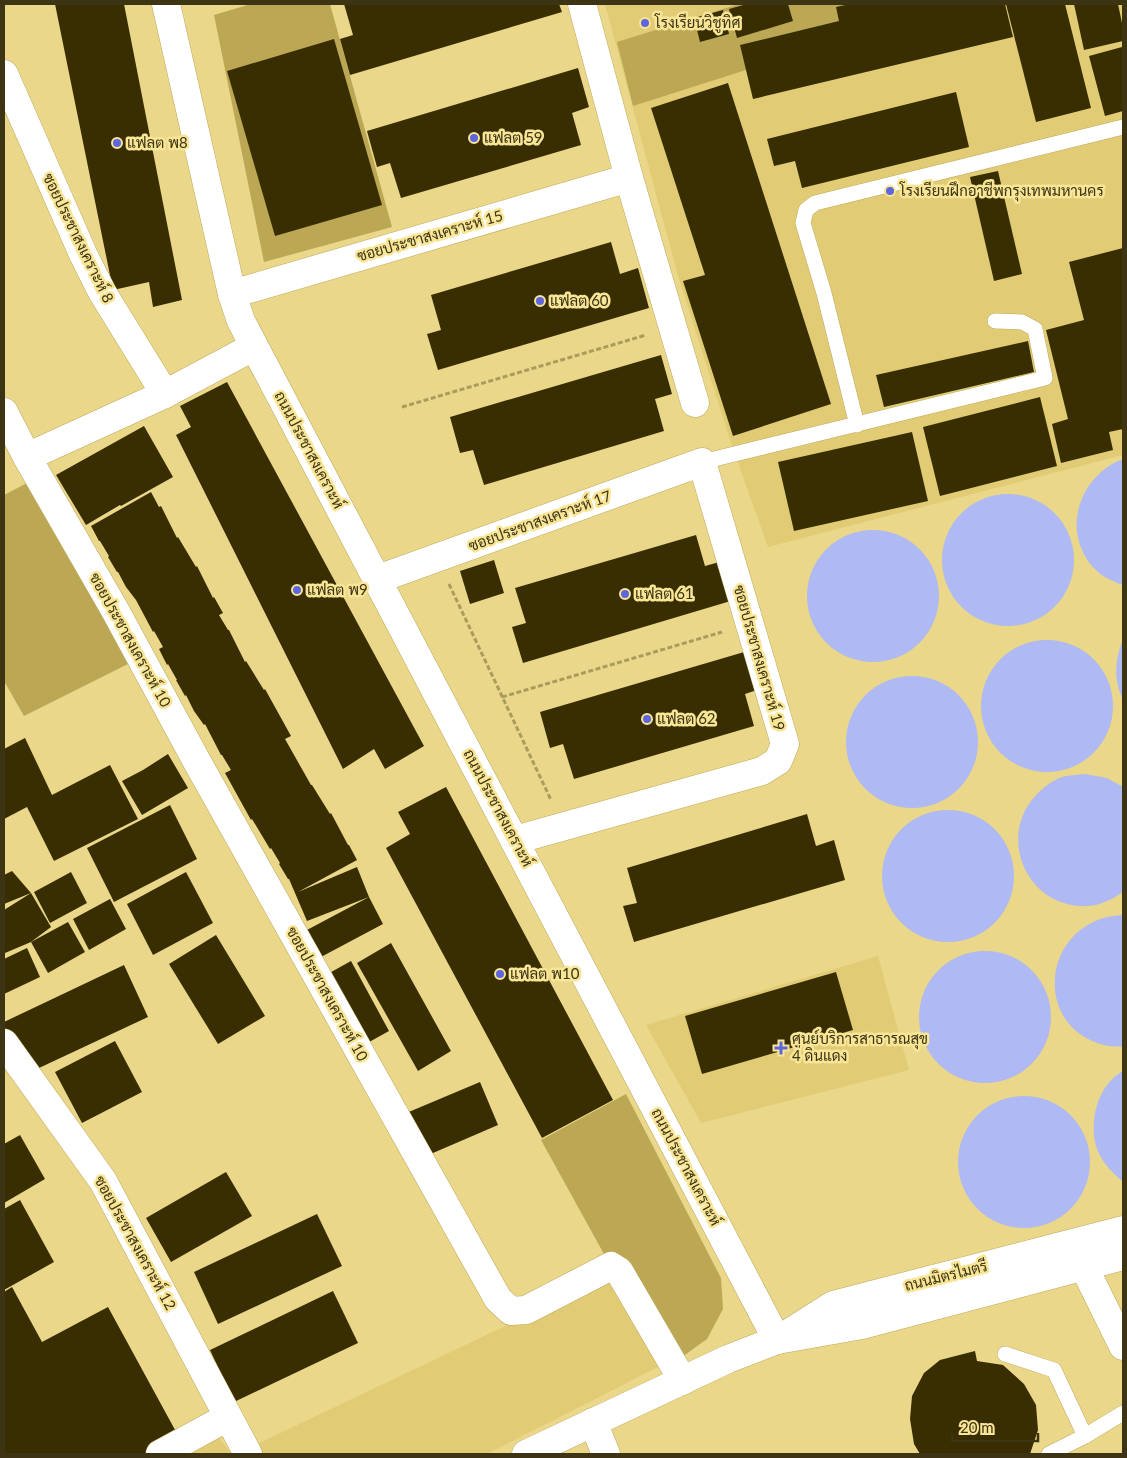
<svg xmlns="http://www.w3.org/2000/svg" width="1127" height="1458" viewBox="0 0 1127 1458" font-family="Lato,Sarabun,sans-serif">
	<rect width="100%" height="100%" fill="#ead789"/>
	<g fill="#e1cc75">
		<polygon points="605,4 1123,4 1123,455 768,547 732,446 678,276"/>
		<polygon points="878,956 909,1070 701,1123 646,1025"/>
		<polygon points="615,1274 662,1365 487,1454 236,1454"/>
		<polygon points="217,1435 231,1454 181,1454"/>
	</g>
	<g fill="#bca854">
		<polygon points="251,4 330,4 392,227 264,262 214,15"/>
		<polygon points="739,4 926,4 928,12 633,106 617,42"/>
		<polygon points="29,482 132,662 24,716 4,681 4,495"/>
		<polygon points="626,1094 721,1278 723,1309 707,1339 682,1357 615,1274 541,1140"/>
	</g>
	<g fill="#afb9f3">
		<path d="M1123,459v126c-12,-4 -24,-10 -32,-20 -30,-38 -10,-90 32,-106z"/>
		<circle cx="1008" cy="560" r="66"/>
		<circle cx="873" cy="596" r="66"/>
		<path d="M1123,640v59c-10,-18 -8,-41 0,-59z"/>
		<circle cx="1047" cy="706" r="66"/>
		<circle cx="912" cy="742" r="66"/>
		<path d="M1085,774l22,4 16,9v105c-10,7 -22,13 -35,14 -60,4 -93,-69 -51,-112 7,-7 16,-14 25,-17 7,-2 16,-2 23,-3z"/>
		<circle cx="948" cy="876" r="66"/>
		<path d="M1123,915v132c-6,-1 -13,0 -19,-2 -75,-19 -61,-127 19,-130z"/>
		<circle cx="985" cy="1017" r="66"/>
		<path d="M1123,1071v111c-10,-9 -21,-19 -26,-33 -9,-26 0,-64 26,-78z"/>
		<circle cx="1024" cy="1162" r="66"/>
	</g>
	<g fill="#382e02">
		<polygon points="55,4 124,4 182,300 153,307 149,282 113,290"/>
		<polygon points="344,4 559,4 562,12 350,75 340,39 353,35"/>
		<polygon points="747,4 788,4 793,21 737,38 729,9"/>
		<polygon points="850,4 1005,4 1013,37 753,99 740,45 839,21 836,7"/>
		<polygon points="1006,4 1065,4 1091,108 1036,122"/>
		<polygon points="1074,4 1118,4 1123,28 1123,41 1084,50"/>
		<polygon points="723,10 729,34 700,42 694,18"/>
		<polygon points="334,39 382,205 275,236 227,71"/>
		<polygon points="1122,47 1123,52 1123,111 1105,116 1089,56"/>
		<polygon points="578,68 589,107 572,113 581,145 401,198 390,163 377,167 367,131"/>
		<polygon points="728,83 831,404 733,436 683,281 705,275 651,108"/>
		<polygon points="956,92 969,147 802,188 795,161 774,166 767,139"/>
		<polygon points="998,171 1022,274 994,281 970,177"/>
		<polygon points="611,242 620,274 638,268 649,308 438,370 427,334 441,330 431,295"/>
		<polygon points="1123,248 1123,429 1109,432 1113,450 1061,463 1052,424 1068,419 1046,330 1084,320 1069,262"/>
		<polygon points="1028,341 1034,372 884,407 876,375"/>
		<polygon points="661,355 672,394 655,399 664,431 484,485 473,450 460,453 450,417"/>
		<polygon points="227,382 424,746 385,769 374,749 343,769 176,435 191,427 180,406"/>
		<polygon points="1040,397 1057,466 940,496 923,427"/>
		<polygon points="144,426 173,477 121,506 120,505 86,525 56,475"/>
		<polygon points="912,432 928,501 794,531 778,462"/>
		<polygon points="151,492 159,507 161,506 177,538 178,537 196,567 197,566 213,598 214,597 223,613 219,615 228,630 229,630 245,662 246,661 264,690 265,689 291,736 285,739 311,785 312,785 330,814 331,813 348,845 349,845 357,860 298,892 357,867 369,897 383,924 304,966 290,939 369,897 307,921 289,879 288,879 279,864 280,863 271,848 270,849 252,819 251,820 225,773 231,770 222,755 221,755 205,724 204,725 194,711 186,695 185,696 176,680 177,680 168,664 167,665 159,649 163,647 154,631 153,632 136,600 126,587 118,572 117,572 108,557 109,556 100,541 99,541 91,526"/>
		<polygon points="696,535 705,566 723,561 734,600 523,663 512,627 526,623 515,588"/>
		<polygon points="494,560 504,593 470,604 460,571"/>
		<polygon points="751,650 763,688 745,694 754,726 574,779 563,744 550,748 540,712"/>
		<polygon points="25,738 52,795 110,765 138,819 54,861 27,807 4,819 4,749"/>
		<polygon points="168,754 188,788 142,815 122,781 143,770"/>
		<polygon points="446,787 613,1100 542,1138 386,848 410,834 398,812"/>
		<polygon points="170,805 197,859 114,902 87,848"/>
		<polygon points="807,814 816,846 834,840 845,880 634,942 623,906 637,903 627,868"/>
		<polygon points="12,871 31,893 4,904 4,875"/>
		<polygon points="71,872 87,903 50,923 34,892"/>
		<polygon points="186,872 213,923 153,955 127,904"/>
		<polygon points="31,893 51,927 31,942 5,953 4,910"/>
		<polygon points="110,899 126,929 89,950 73,919"/>
		<polygon points="68,922 85,952 48,973 31,942"/>
		<polygon points="216,935 265,1016 218,1044 169,964"/>
		<polygon points="391,943 451,1051 418,1071 357,963"/>
		<polygon points="27,948 40,977 4,994 4,959"/>
		<polygon points="351,961 389,1031 353,1051 315,981"/>
		<polygon points="124,965 148,1017 24,1075 4,1032 4,1022"/>
		<polygon points="836,972 853,1030 702,1074 685,1016"/>
		<polygon points="115,1041 142,1092 82,1123 55,1072"/>
		<polygon points="480,1082 498,1125 426,1156 404,1114"/>
		<polygon points="20,1135 45,1179 4,1203 4,1144"/>
		<polygon points="226,1172 252,1216 171,1262 146,1218"/>
		<polygon points="20,1200 54,1262 4,1290 4,1209"/>
		<polygon points="317,1214 342,1266 218,1324 194,1272"/>
		<polygon points="12,1287 42,1342 108,1307 186,1450 179,1454 4,1454 4,1292"/>
		<polygon points="333,1291 358,1343 234,1402 210,1350"/>
		<polygon points="975,1351 977,1361 1003,1365 1024,1384 1036,1405 1038,1430 1030,1454 920,1454 914,1444 910,1419 912,1396 924,1373 940,1360"/>
	</g>
	<g fill="none" stroke-linecap="round" stroke-linejoin="round">
		<g stroke="#bca95c" stroke-width="16">
			<g id="service">
				<polyline points="857,425 824,293 803,223 806,210 815,203 1123,127"/>
				<polyline points="702,462 1045,378 1035,329 1022,322 995,321"/>
				<polyline points="1005,1354 1054,1370 1085,1436"/>
				<polyline points="1049,1454 1085,1436 1123,1413"/>
			</g>
		</g>
		<g stroke="#bca95c" stroke-width="29">
			<g id="minor">
				<polyline points="582,4 629,178 695,403"/>
				<polyline points="4,74 83,254 102,292 165,394"/>
				<polyline points="232,294 629,178"/>
				<polyline points="4,412 27,457 116,612 195,758 498,1299 511,1311 526,1310 611,1266 619,1271 683,1381"/>
				<polyline points="27,457 165,394 253,347"/>
				<polyline points="378,579 702,462 785,744 778,761 762,771 515,840"/>
				<polyline points="4,1043 103,1181 248,1454"/>
				<polyline points="1084,1267 1123,1346"/>
				<polyline points="593,1422 606,1454"/>
				<polyline points="160,1454 228,1417"/>
			</g>
		</g>
		<g stroke="#bca95c" stroke-width="29">
			<polyline id="tertiary" points="166,4 232,294 241,321 777,1340"/>
		</g>
		<g stroke="#bca95c" stroke-width="29">
			<g id="secondary">
				<polyline points="789,1333 833,1305 1123,1230"/>
				<polyline points="526,1454 728,1359 777,1340 862,1325 1123,1256"/>
			</g>
		</g>
		<g stroke="#aa9b5e" stroke-width="3" stroke-dasharray="5 2.5" stroke-linecap="butt">
			<polyline points="402,407 646,335"/>
			<polyline points="449,584 551,800"/>
			<polyline points="502,697 722,632"/>
		</g>
		<use href="#service" stroke="#fff" stroke-width="15"/>
		<use href="#minor" stroke="#fff" stroke-width="28"/>
		<use href="#tertiary" stroke="#fff" stroke-width="28"/>
		<use href="#secondary" stroke="#fff" stroke-width="28"/>
	</g>
	<g fill="#5e66de" stroke="#f8e596" stroke-width="2">
		<circle cx="645" cy="23" r="5"/>
		<circle cx="474" cy="138" r="5"/>
		<circle cx="117" cy="143" r="5"/>
		<circle cx="890" cy="191" r="5"/>
		<circle cx="540" cy="301" r="5"/>
		<circle cx="297" cy="590" r="5"/>
		<circle cx="625" cy="594" r="5"/>
		<circle cx="647" cy="719" r="5"/>
		<circle cx="500" cy="974" r="5"/>
		<path d="M778.5 1040.5h5v5h5v5h-5v5h-5v-5h-5v-5h5z"/>
	</g>
	<g text-anchor="middle" stroke-width="5" stroke-linejoin="round" paint-order="stroke">
		<g font-size="15" fill="#3c3413" stroke="#f8e596" text-anchor="start">
			<text x="655" y="28">โรงเรียนวิชูทิศ</text>
			<text x="484" y="143">แฟลต 59</text>
			<text x="127" y="148">แฟลต พ8</text>
			<text x="900" y="196">โรงเรียนฝึกอาชีพกรุงเทพมหานคร</text>
			<text x="550" y="306">แฟลต 60</text>
			<text x="307" y="595">แฟลต พ9</text>
			<text x="635" y="599">แฟลต 61</text>
			<text x="657" y="724">แฟลต 62</text>
			<text x="510" y="979">แฟลต พ10</text>
			<text x="792" y="1044">ศูนย์บริการสาธารณสุข<tspan x="792" dy="17">4 ดินแดง</tspan></text>
		</g>
		<g font-size="15" fill="#3c3413" stroke="#f8e596">
			<text transform="translate(430 236) rotate(-16)" y="5">ซอยประชาสงเคราะห์ 15</text>
			<text transform="translate(78 238) rotate(64)" y="5">ซอยประชาสงเคราะห์ 8</text>
			<text transform="translate(309 450) rotate(62)" y="5">ถนนประชาสงเคราะห์</text>
			<text transform="translate(540 521) rotate(-20)" y="5">ซอยประชาสงเคราะห์ 17</text>
			<text transform="translate(130 640) rotate(61)" y="5">ซอยประชาสงเคราะห์ 10</text>
			<text transform="translate(759 658) rotate(74)" y="5">ซอยประชาสงเคราะห์ 19</text>
			<text transform="translate(498 808) rotate(62)" y="5">ถนนประชาสงเคราะห์</text>
			<text transform="translate(327 994) rotate(61)" y="5">ซอยประชาสงเคราะห์ 10</text>
			<text transform="translate(686 1167) rotate(62)" y="5">ถนนประชาสงเคราะห์</text>
			<text transform="translate(135 1243) rotate(61)" y="5">ซอยประชาสงเคราะห์ 12</text>
			<text transform="translate(946 1276) rotate(-14)" y="5">ถนนมิตรไมตรี</text>
		</g>
	</g>
	<rect width="1127" height="1458" fill="none" stroke="#3c3413" stroke-width="10"/>
	<path d="M952 1433v8h86v-8" fill="none" stroke="#3c3413" stroke-width="2.5"/>
	<text x="960" y="1433" font-size="15" fill="#3c3413" stroke="#f8e596" stroke-width="4" paint-order="stroke">20 m</text>
</svg>
